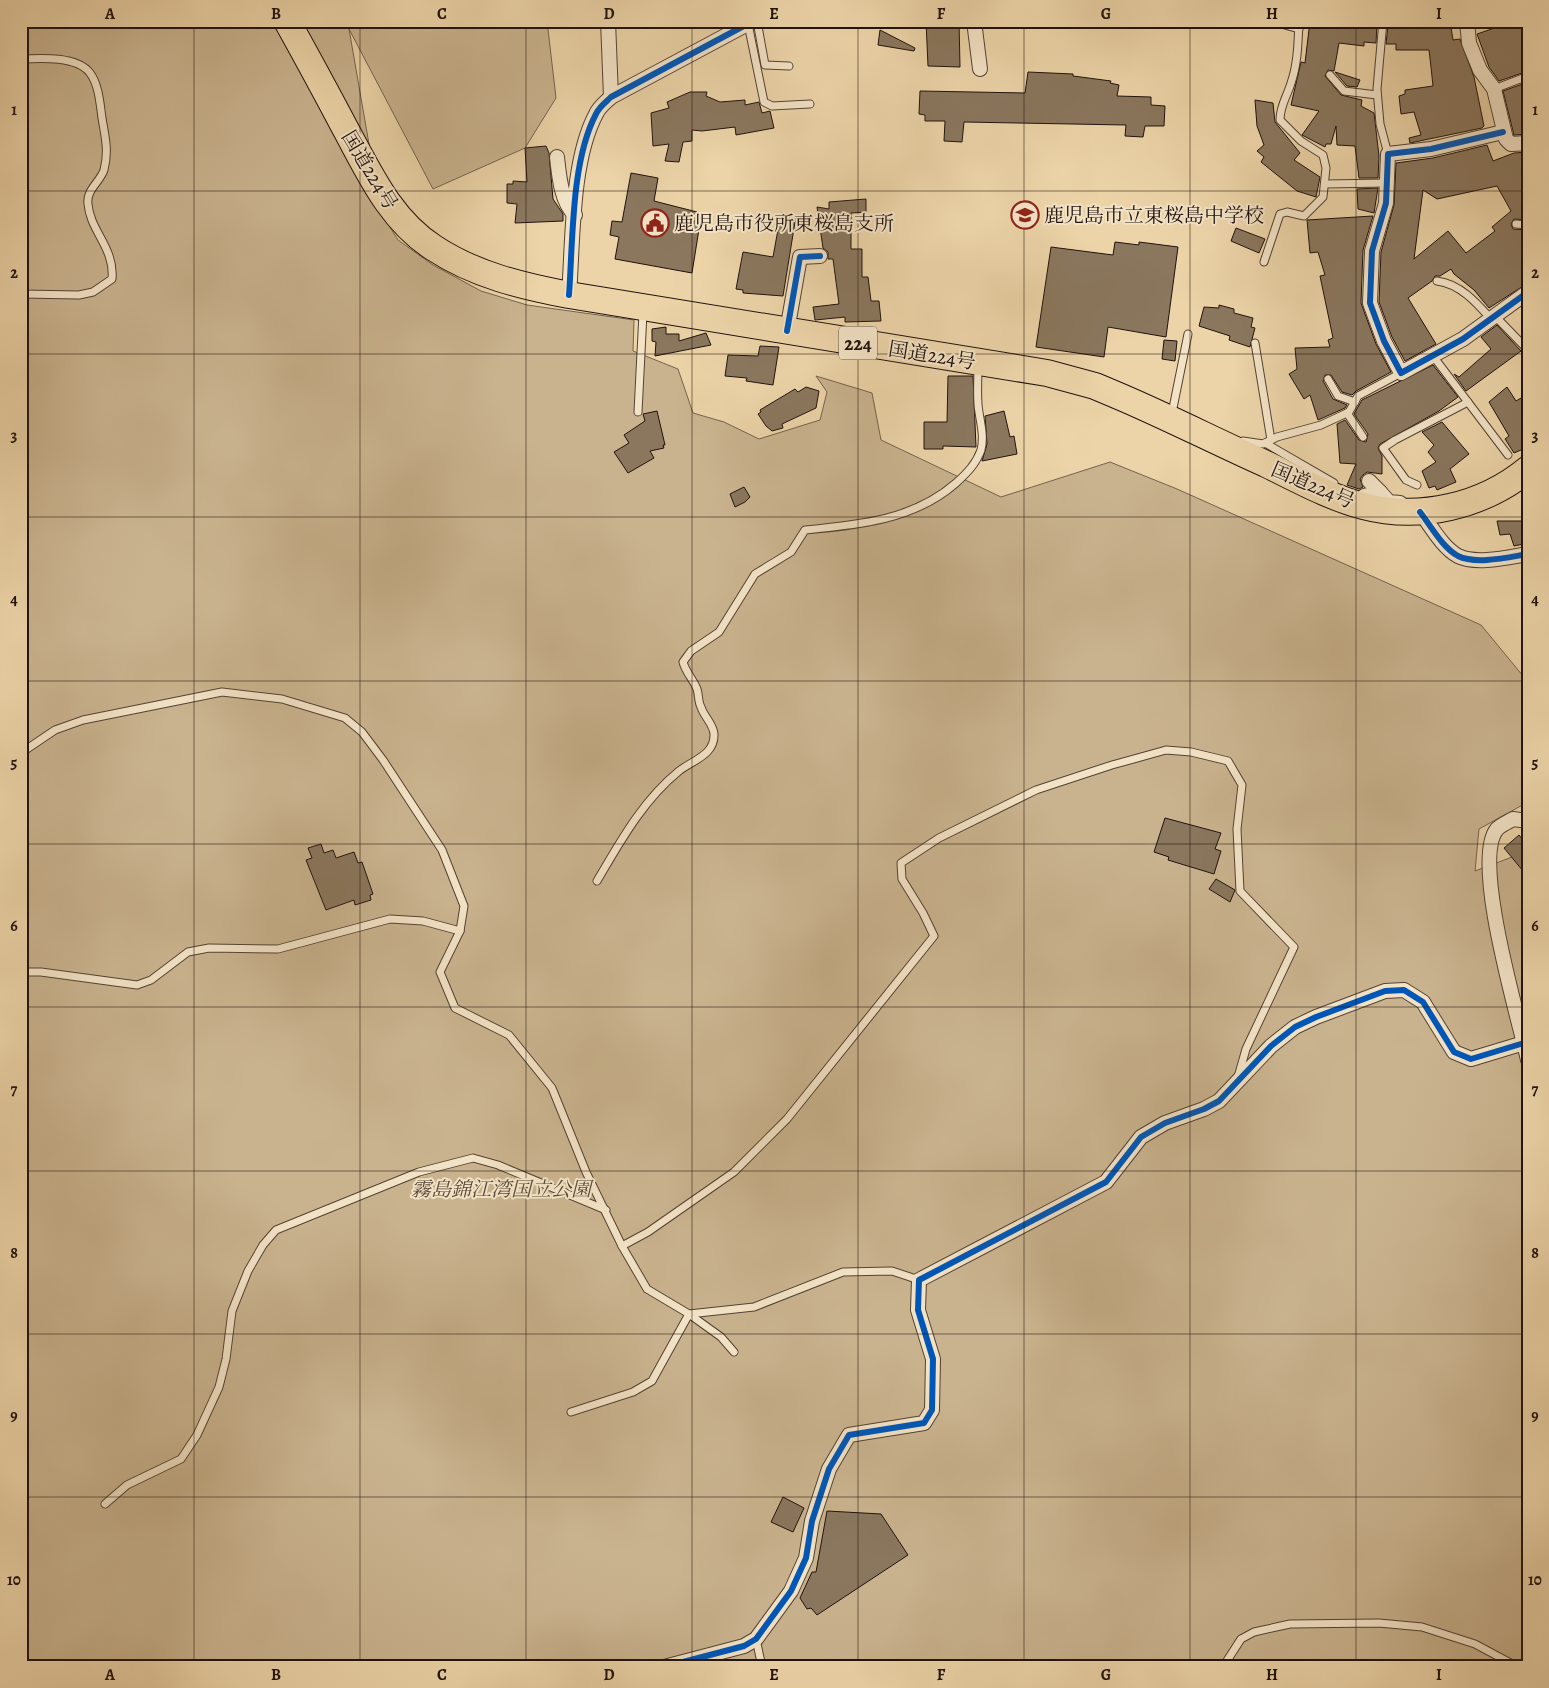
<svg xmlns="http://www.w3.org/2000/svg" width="1549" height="1688" viewBox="0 0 1549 1688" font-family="Alegreya,'Noto Serif JP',serif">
	<rect width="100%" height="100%" fill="#ecd4a8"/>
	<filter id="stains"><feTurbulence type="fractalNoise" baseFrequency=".004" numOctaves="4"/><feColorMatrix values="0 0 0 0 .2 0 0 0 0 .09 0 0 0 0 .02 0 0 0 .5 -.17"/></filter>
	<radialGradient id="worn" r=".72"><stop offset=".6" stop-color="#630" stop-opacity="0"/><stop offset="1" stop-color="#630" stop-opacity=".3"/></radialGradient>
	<polygon fill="#c9b38e" stroke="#74624e" points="21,21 547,21 556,98 525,148 433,189 349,29 381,213 398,240 433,265 481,291 527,305 634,320 633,351 678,369 693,413 724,422 759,439 820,420 827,392 816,376 872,393 881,440 1001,497 1110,462 1177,489 1481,625 1528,682 1528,802 1479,829 1475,871 1528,851 1528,1667 21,1667"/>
	<g fill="#8a775e" stroke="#20120d" fill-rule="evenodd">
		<polygon points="926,21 959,21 960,67 928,66"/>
		<polygon points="1310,21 1377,23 1376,43 1364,42 1364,46 1339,43 1334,71 1328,70 1325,76 1341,95 1362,100 1361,106 1374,113 1379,156 1378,178 1359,178 1355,146 1337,145 1336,126 1331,144 1326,144 1325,147 1302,135 1319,111 1291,105 1301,62 1305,63"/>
		<polygon points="1395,21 1425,21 1425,24 1450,21 1453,40 1460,39 1474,77 1484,126 1482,128 1410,143 1409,138 1421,135 1414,112 1401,114 1399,96 1405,94 1405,90 1433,86 1431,67 1429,50 1396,50 1396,44 1386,44 1388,25 1395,25"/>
		<polygon points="1515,21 1528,21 1528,41 1524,42 1528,52 1528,71 1499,81 1489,67 1477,34"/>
		<polygon points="880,30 915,48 914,51 878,45"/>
		<polygon points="1028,72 1073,74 1073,76 1111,81 1110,83 1119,85 1117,96 1151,97 1151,105 1165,106 1164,126 1145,126 1143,137 1125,136 1126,125 964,122 962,142 944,141 945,121 925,121 925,115 919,114 920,91 1025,93"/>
		<polygon points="1335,72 1360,80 1357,87 1347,86"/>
		<polygon points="1528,82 1528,110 1525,111 1528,134 1514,135 1503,91"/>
		<polygon points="690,92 707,92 706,96 720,102 745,100 745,105 759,102 762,113 770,111 774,128 736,135 735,127 702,131 692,130 692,141 683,142 679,162 665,161 669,144 653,146 651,113 669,108 667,102"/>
		<polygon points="1255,100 1273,103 1275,122 1300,153 1294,160 1320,177 1316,197 1297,191 1261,162 1264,157 1257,151 1264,145 1257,126"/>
		<path d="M1487,145l6,16 21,-8 14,-1v68l-14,-1 -3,5 2,5 15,1v53l-39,25 -15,-18 -20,-16 -3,-5 -11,7h-5l-3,5 -24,17 28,46 -31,17 -13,-24 -13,-35 2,-50 13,-47 2,-42 37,-5zM1497,186l14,25 -19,16 3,4 -29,22 -18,-22 -34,28 9,-69 14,9z"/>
		<polygon points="546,146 549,153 553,199 563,214 563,221 515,223 517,204 507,203 507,184 513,184 513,181 527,182 525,148"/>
		<polygon points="631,173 658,178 654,201 697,212 695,222 700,223 692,273 615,259 619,237 610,235 612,221 622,222"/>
		<polygon points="1378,188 1374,213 1358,209 1357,189"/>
		<polygon points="866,199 866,212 851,213 851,249 862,249 862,277 868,277 871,301 879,301 881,321 845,322 845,317 815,320 813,307 839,304 833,259 828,259 828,252 823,248 817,207 829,209 829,202"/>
		<polygon points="781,213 796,216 783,296 743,293 743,290 736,289 743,252 773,257"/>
		<polygon points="1373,216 1363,250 1361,303 1376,344 1391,372 1356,391 1352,395 1342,392 1331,375 1325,375 1323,381 1333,399 1347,405 1345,408 1318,420 1310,395 1304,399 1289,374 1297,369 1295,348 1330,347 1328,340 1333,338 1320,276 1325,275 1318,252 1310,253 1307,220"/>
		<polygon points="1236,228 1265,239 1259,253 1231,241"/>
		<polygon points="1115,242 1139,245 1139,242 1178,247 1166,337 1108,327 1104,357 1036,347 1051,247 1113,255"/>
		<polygon points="1219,305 1234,309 1234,313 1253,318 1251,327 1255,328 1250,347 1229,340 1230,336 1199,326 1204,307 1219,308"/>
		<polygon points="1497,325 1521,351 1466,391 1454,374 1459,377 1491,349 1481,337"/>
		<polygon points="666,327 666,334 679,334 679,341 706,333 711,345 655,356 656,342 652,341 652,329"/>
		<polygon points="1164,340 1177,341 1175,361 1162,359"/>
		<polygon points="760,346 779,347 773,385 746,381 747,378 725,376 728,355 758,356"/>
		<polygon points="1433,365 1458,397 1439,411 1380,444 1378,448 1382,456 1382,474 1367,472 1363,475 1360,479 1363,487 1359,489 1347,485 1356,464 1340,463 1337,424 1345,420 1359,440 1366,442 1368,434 1354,414 1362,400"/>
		<polygon points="948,376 973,376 976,447 943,446 943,449 924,449 924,422 947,422"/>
		<polygon points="806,387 819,391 816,408 782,424 783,428 772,431 766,426 758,414 761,412 760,410 795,389 798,392"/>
		<polygon points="1507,387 1516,401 1528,394 1528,447 1514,453 1505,439 1509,436 1489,402"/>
		<polygon points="657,411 665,445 663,445 664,448 650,451 654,458 628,473 614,452 629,443 624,435 645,421 643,414"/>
		<polygon points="1004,411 1010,437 1014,436 1017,454 982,461 987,444 985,416"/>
		<polygon points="1442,422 1469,454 1450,469 1456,482 1437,490 1435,486 1429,488 1422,471 1436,462 1428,452 1434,445 1422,432"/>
		<polygon points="744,487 750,497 745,502 735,507 730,494"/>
		<polygon points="1497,521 1528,521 1528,543 1514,546 1510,534 1500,535"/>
		<polygon points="1165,818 1221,833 1215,849 1221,851 1214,874 1168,860 1169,857 1154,852"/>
		<polygon points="1519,835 1528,846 1528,877 1504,848"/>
		<polygon points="321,844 324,853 333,850 336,858 354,852 358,863 362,862 373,894 370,895 371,900 355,905 354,900 326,910 306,860 312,858 308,848"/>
		<polygon points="1216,879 1235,890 1230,902 1209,889"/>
		<polygon points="783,1497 804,1508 793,1532 771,1522"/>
		<polygon points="827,1511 881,1514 908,1555 817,1615 811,1608 807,1609 800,1598 812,1572 816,1572"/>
	</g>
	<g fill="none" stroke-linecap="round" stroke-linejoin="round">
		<g stroke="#534234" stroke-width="9">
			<g id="lane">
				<polyline points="757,21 765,65 789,66"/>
				<polyline points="1271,21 1299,29"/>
				<polyline points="1383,21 1377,89 1380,124 1388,154"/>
				<polyline points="748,24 764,102 772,106 810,104"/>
				<path d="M21,59c20,-1 56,-3 69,14 9,12 10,31 12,45 3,19 7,32 2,52 -4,12 -18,20 -16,34 2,27 27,44 24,75l-19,13 -14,3 -58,-1"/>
				<polyline points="1330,75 1344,91 1377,95"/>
				<polyline points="1494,89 1528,76"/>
				<polyline points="1325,184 1386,183"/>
				<polyline points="1516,224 1528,225"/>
				<path d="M1264,262l16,-48 7,-2 17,4 19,-19 3,-29 -3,-13 -22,-14 -21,-21c0,-15 7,-23 11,-37 7,-20 7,-41 8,-62"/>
				<path d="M1437,281c23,3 39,21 54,38"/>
				<polyline points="1495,316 1528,350"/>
				<polyline points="1255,343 1271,440"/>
				<polyline points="1433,356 1508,455"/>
				<polyline points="1328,379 1338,396 1355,402"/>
				<polyline points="638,412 643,313"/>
				<polyline points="1172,413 1188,334"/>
				<polyline points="1347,413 1363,437"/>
				<polyline points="1243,441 1263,444 1277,437 1321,425 1349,412 1358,396 1401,373"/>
				<polyline points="1265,443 1334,483"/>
				<polyline points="1417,485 1406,480 1383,448 1395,440 1468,402"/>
				<polyline points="21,753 55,730 83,720 222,692 282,699 345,718 362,732 383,760 442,850 464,906 460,931 440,972 455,1008 509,1035 552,1088 586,1172 622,1246 647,1289 689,1314 754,1307 843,1272 892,1271 919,1280"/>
				<path d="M597,881c23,-39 46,-81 82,-110 14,-11 36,-16 35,-37 -1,-11 -10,-17 -13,-27 -3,-5 -2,-12 -4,-18 -4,-10 -11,-16 -14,-27l8,-11 28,-19 36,-58 36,-22 14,-22c54,-5 109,-10 151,-47 11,-10 20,-19 25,-33 4,-16 -2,-31 -3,-46 -1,-12 0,-26 0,-38"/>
				<polyline points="21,972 41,972 137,985 151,980 188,952 209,948 278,949 390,919 423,921 460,931"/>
				<polyline points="622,1246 648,1232 734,1172 787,1119 934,936 923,913 902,879 901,863 939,838 1036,790 1112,765 1166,750 1191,752 1228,761 1242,785 1237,829 1240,891 1294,947 1246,1049 1238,1077"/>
				<polyline points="571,1412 633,1392 652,1381 689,1314 721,1337 734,1352"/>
				<polyline points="105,1504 127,1485 181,1459 197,1435 219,1387 226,1359 232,1311 248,1271 263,1245 276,1230 419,1172 473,1158 498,1165 606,1210"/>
				<polyline points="756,1639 762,1667"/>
				<polyline points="1223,1667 1241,1639 1254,1632 1290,1624 1379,1623 1422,1627 1475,1644 1518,1667"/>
			</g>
		</g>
		<g stroke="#534234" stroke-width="16">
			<g id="street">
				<polyline points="608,21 611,97"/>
				<polyline points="974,21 980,69"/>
				<polyline points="1467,21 1469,43 1480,70 1494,89 1506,139 1511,144 1528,143"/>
				<polyline points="1503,132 1431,149 1388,154 1386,203 1372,251 1370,303 1384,341 1401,373 1463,339 1528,292"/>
				<path d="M557,157c2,18 4,45 18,58"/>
				<path d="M569,295c4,-54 2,-134 27,-181 3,-7 10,-12 15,-17l142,-76"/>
				<polyline points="787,331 800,257 820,256"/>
				<polyline points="1369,481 1380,492"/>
				<polyline points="1364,496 1380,492 1389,502 1400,503"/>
				<path d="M1420,512c11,14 22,35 38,44 18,9 51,1 70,-2"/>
				<path d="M1528,821l-15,-2c-5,3 -12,6 -16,10 -26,31 22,190 31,231"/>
				<polyline points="664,1667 744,1646 756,1639 791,1591 806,1558 812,1521 829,1469 849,1435 924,1423 932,1410 933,1359 918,1310 919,1280 1106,1182 1141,1137 1165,1123 1204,1109 1219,1101 1271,1046 1295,1027 1316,1017 1385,991 1404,990 1423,1002 1454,1052 1471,1059 1524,1043"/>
			</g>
		</g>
		<g stroke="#20120d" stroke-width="28">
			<path id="highway" d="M287,21c20,36 39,71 58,107 24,44 45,92 89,120 41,27 88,38 135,47l478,78 48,13 26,11c49,21 96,45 145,67 31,15 63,33 97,42 57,15 120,0 165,-37"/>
		</g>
		<use href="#lane" stroke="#f3e3c6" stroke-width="7"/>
		<use href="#street" stroke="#f3e3c6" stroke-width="14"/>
		<use href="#highway" stroke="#ecd4a8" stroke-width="26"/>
		<g stroke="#f3e3c6" stroke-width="9">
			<g id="cycleway">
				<polyline points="1503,132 1431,149 1388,154 1386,203 1372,251 1370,303 1384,341 1401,373 1463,339 1528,292"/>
				<path d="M569,295c4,-54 2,-134 27,-181 3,-7 10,-12 15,-17l142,-76"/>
				<polyline points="787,331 800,257 820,256"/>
				<path d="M1420,512c11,14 22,35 38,44 18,9 51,1 70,-2"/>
				<polyline points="664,1667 744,1646 756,1639 791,1591 806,1558 812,1521 829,1469 849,1435 924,1423 932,1410 933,1359 918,1310 919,1280 1106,1182 1141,1137 1165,1123 1204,1109 1219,1101 1271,1046 1295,1027 1316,1017 1385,991 1404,990 1423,1002 1454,1052 1471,1059 1524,1043"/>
			</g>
		</g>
		<use href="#cycleway" stroke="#0057b8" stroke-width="6"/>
	</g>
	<path fill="none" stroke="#20120d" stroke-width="1" stroke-opacity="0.55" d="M194,21v1646M360,21v1646M526,21v1646M692,21v1646M858,21v1646M1024,21v1646M1190,21v1646M1356,21v1646M21,191h1507M21,354h1507M21,517h1507M21,681h1507M21,844h1507M21,1007h1507M21,1171h1507M21,1334h1507M21,1497h1507"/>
	<defs>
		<g id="school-ring" transform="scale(1.4375)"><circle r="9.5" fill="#f3e3c6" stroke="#8f2418" stroke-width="1.5"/><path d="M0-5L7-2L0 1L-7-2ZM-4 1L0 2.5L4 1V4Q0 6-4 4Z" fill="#8f2418"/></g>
		<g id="civic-ring" transform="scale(1.4375)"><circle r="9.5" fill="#f3e3c6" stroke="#8f2418" stroke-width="1.5"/><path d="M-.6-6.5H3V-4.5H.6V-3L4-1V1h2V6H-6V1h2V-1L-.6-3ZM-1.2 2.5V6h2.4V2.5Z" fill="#8f2418"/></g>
	</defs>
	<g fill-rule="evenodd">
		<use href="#school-ring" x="1025" y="215"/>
		<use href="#civic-ring" x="655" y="223"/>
	</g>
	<g text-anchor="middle" stroke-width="4" stroke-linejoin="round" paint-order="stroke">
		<rect fill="#f3e3c6" stroke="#5f5144" stroke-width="1" x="839" y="326.5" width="38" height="33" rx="4"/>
		<g font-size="19" font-weight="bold" fill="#20120d">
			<text x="858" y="350">224</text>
		</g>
		<g font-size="20" fill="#20120d" stroke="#f3e3c6">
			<text transform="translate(370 170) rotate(59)" y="7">国道224号</text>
			<text transform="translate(932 355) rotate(9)" y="7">国道224号</text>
			<text transform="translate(1313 485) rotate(23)" y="7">国道224号</text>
		</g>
		<g font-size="20" fill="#20120d" stroke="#f3e3c6" text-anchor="start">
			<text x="1044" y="222">鹿児島市立東桜島中学校</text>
			<text x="674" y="230">鹿児島市役所東桜島支所</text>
		</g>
		<g font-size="20" font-style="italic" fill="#5b4a3a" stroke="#f3e3c6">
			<text x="501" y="1196">霧島錦江湾国立公園</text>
		</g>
	</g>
	<rect width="1549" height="1688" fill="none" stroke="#ecd4a8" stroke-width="55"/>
	<rect x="28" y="28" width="1494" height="1632" fill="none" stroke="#20120d" stroke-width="2"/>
	<g font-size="16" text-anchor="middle" font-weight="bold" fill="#20120d">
		<text x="110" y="19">A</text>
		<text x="276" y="19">B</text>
		<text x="442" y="19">C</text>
		<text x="609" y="19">D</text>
		<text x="774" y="19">E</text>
		<text x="941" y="19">F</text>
		<text x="1106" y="19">G</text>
		<text x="1272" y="19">H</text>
		<text x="1439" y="19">I</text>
		<text x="14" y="115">1</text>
		<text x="1535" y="115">1</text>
		<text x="14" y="278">2</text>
		<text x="1535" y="278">2</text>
		<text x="14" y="441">3</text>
		<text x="1535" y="441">3</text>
		<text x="14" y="605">4</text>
		<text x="1535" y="605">4</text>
		<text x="14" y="768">5</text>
		<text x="1535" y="768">5</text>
		<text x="14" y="931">6</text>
		<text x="1535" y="931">6</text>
		<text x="14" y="1095">7</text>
		<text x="1535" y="1095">7</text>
		<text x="14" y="1258">8</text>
		<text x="1535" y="1258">8</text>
		<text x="14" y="1421">9</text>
		<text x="1535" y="1421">9</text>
		<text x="14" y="1585">10</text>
		<text x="1535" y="1585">10</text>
		<text x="110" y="1680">A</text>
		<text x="276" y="1680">B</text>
		<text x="442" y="1680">C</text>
		<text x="609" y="1680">D</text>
		<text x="774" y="1680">E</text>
		<text x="941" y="1680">F</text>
		<text x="1106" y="1680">G</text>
		<text x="1272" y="1680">H</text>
		<text x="1439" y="1680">I</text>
	</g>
	<rect width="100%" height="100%" filter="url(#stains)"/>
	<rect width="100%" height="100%" fill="url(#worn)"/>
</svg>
